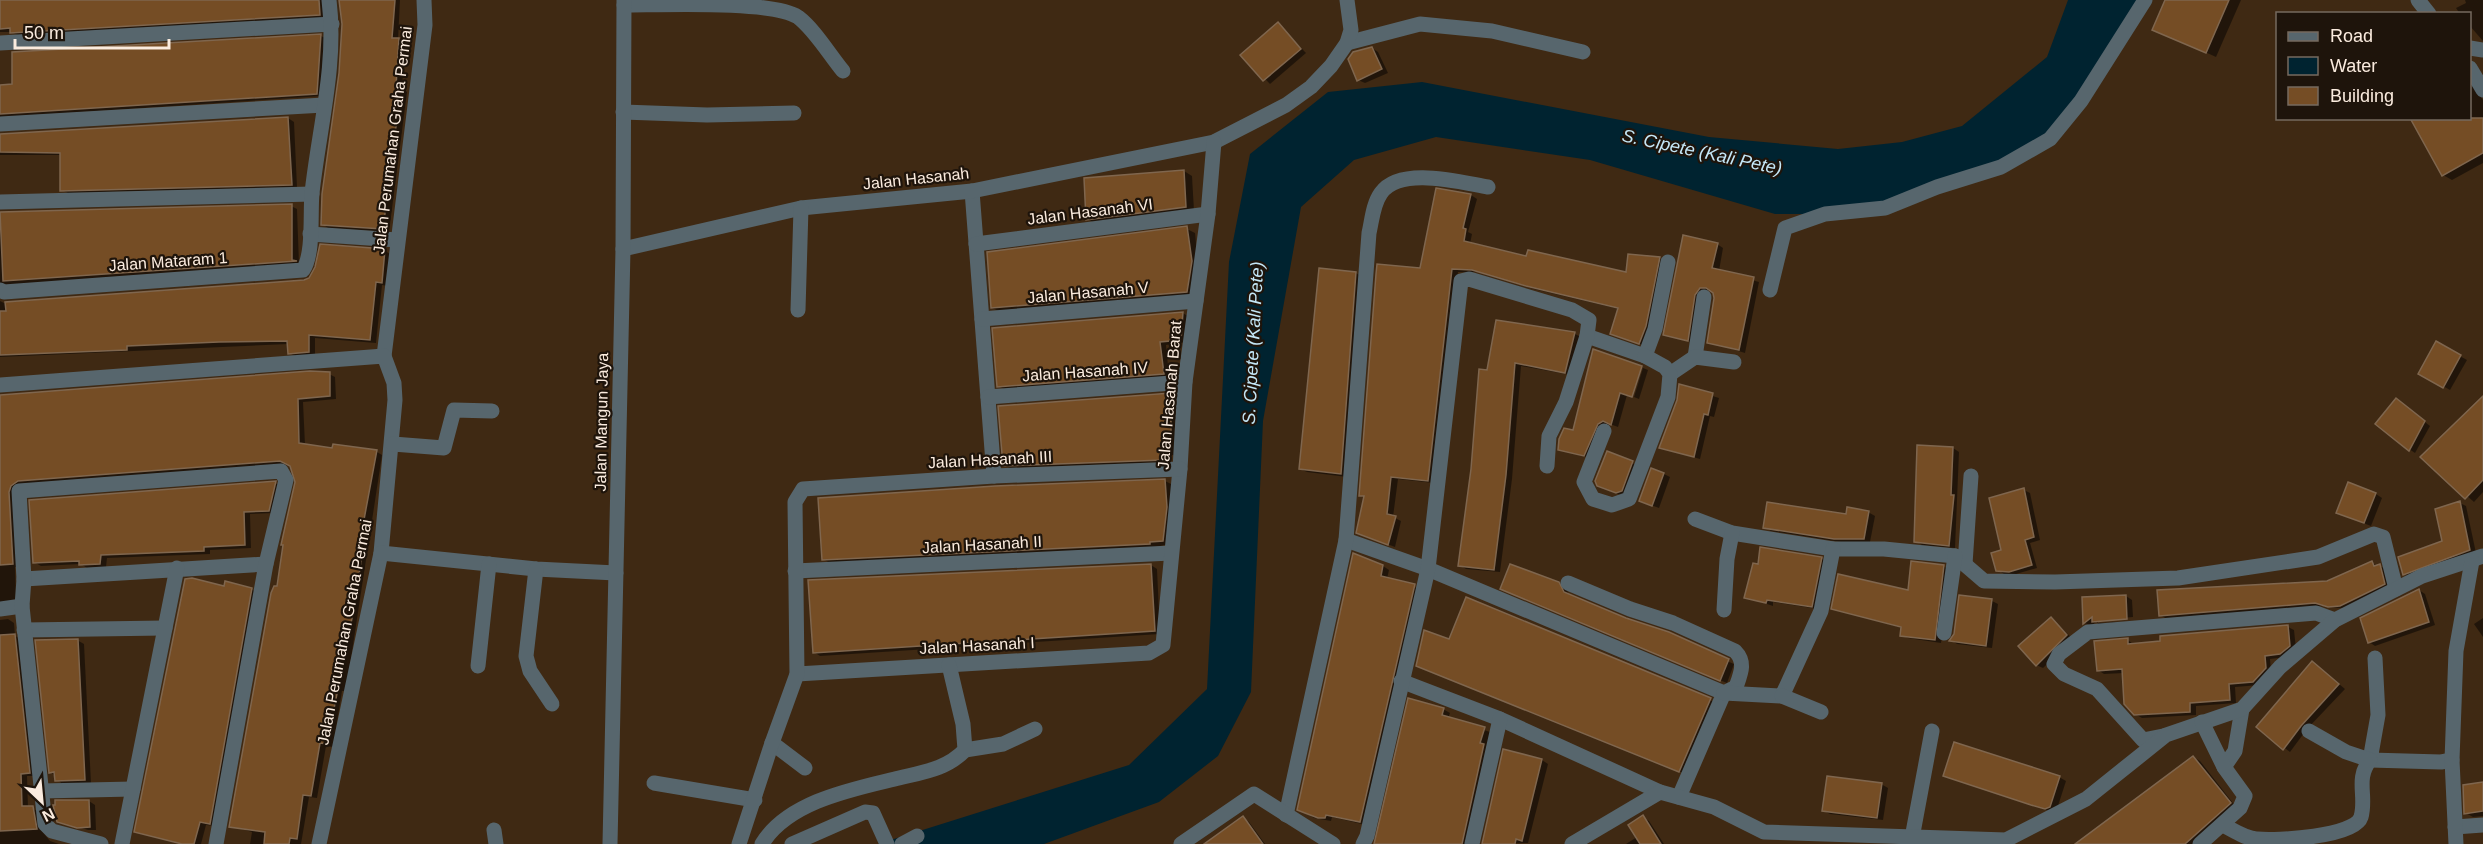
<svg xmlns="http://www.w3.org/2000/svg" width="2483" height="844" viewBox="0 0 2483 844" font-family="Arial,sans-serif">
	<rect width="100%" height="100%" fill="#3f2913"/>
	<polygon fill="#002330" points="2068,0 2145,0 2050,139 1885,208 1825,214 1775,214 1590,160 1436,137 1354,160 1301,207 1263,421 1251,692 1218,756 1159,802 1044,844 878,844 1129,765 1207,689 1229,262 1250,154 1328,92 1422,82 1709,137 1838,149 1902,142 1962,126 2047,57"/>
	<g fill="#0007">
		<polygon points="0,0 326,0 326,18 18,35 11,32 0,32"/>
		<polygon points="340,0 400,0 398,40 405,43 402,89 407,92 389,232 328,228 322,224 340,74 343,24"/>
		<polygon points="2167,0 2241,0 2216,57 2154,29"/>
		<polygon points="2465,0 2483,0 2483,41 2470,26 2470,14 2460,14 2456,8 2466,3"/>
		<polygon points="1278,24 1306,53 1270,84 1242,55"/>
		<polygon points="321,36 327,39 322,96 6,117 0,120 0,87"/>
		<polygon points="1372,48 1378,52 1388,73 1365,83 1358,80"/>
		<polygon points="2470,84 2475,87 2483,100 2483,163 2452,180 2443,175 2470,118"/>
		<polygon points="288,118 294,122 297,187 68,193 62,190 61,155 0,155 0,135"/>
		<polygon points="1184,171 1192,176 1194,211 1096,224 1088,219"/>
		<polygon points="1437,190 1471,195 1477,199 1468,232 1472,234 1470,244 1528,258 1627,274 1660,258 1666,262 1646,346 1618,337 1619,309 1534,289 1479,272 1458,272 1434,483 1398,479 1393,517 1401,521 1395,547 1358,533 1365,498 1361,495 1422,269"/>
		<polygon points="291,206 297,209 299,264 0,286 0,213"/>
		<polygon points="1189,230 1195,233 1198,265 1194,295 999,311 992,308 988,254"/>
		<polygon points="1717,244 1723,248 1719,271 1759,282 1745,353 1709,342 1715,298 1712,290 1707,291 1694,343 1665,334"/>
		<polygon points="384,250 390,254 388,286 382,285 376,343 315,338 315,355 295,356 289,353 289,344 0,357 0,301 4,303 304,281"/>
		<polygon points="1356,273 1362,277 1347,477 1307,472 1300,469"/>
		<polygon points="1183,313 1189,317 1187,342 1166,345 1169,376 1004,389 998,386 994,329"/>
		<polygon points="1497,322 1575,334 1581,337 1571,375 1521,366 1512,479 1500,572 1466,569 1460,565"/>
		<polygon points="2436,343 2467,360 2450,390 2420,373"/>
		<polygon points="1640,366 1631,397 1627,395 1618,427 1610,424 1604,427 1590,458 1559,449"/>
		<polygon points="1643,368 1648,370 1639,399 1634,397"/>
		<polygon points="329,374 335,377 336,399 303,402 305,445 333,450 377,452 382,455 346,691 342,691 333,747 326,746 317,798 309,797 301,844 250,844 252,832 231,826 297,482 291,465 19,486 19,567 15,567 16,598 14,601 0,604 0,396"/>
		<polygon points="1680,386 1719,398 1714,417 1710,416 1700,459 1661,448 1679,401"/>
		<polygon points="1171,394 1177,398 1177,455 1169,455 1169,462 1010,468 1004,465"/>
		<polygon points="2483,401 2483,492 2474,502 2422,457"/>
		<polygon points="2402,404 2430,426 2415,453 2409,449"/>
		<polygon points="1953,448 1959,452 1955,548 1922,545 1916,541"/>
		<polygon points="1632,463 1638,466 1623,496 1605,489"/>
		<polygon points="1664,474 1670,477 1659,508 1640,501"/>
		<polygon points="1165,481 1171,484 1172,511 1169,544 1156,547 830,563 823,559"/>
		<polygon points="275,483 281,486 275,513 250,514 251,548 210,550 210,554 107,558 106,567 87,568 81,564 41,566 34,562"/>
		<polygon points="2024,490 2030,493 2040,540 2030,543 2037,568 2016,574 2004,574 1998,570"/>
		<polygon points="2376,494 2382,498 2371,526 2345,516"/>
		<polygon points="2460,503 2466,506 2476,553 2410,578 2404,574 2444,542"/>
		<polygon points="1868,512 1875,516 1870,542 1841,542 1771,531 1765,527"/>
		<polygon points="1821,558 1827,562 1818,609 1773,602 1773,606 1746,597"/>
		<polygon points="2372,563 2386,569 2390,587 2348,609 2323,606 2167,619 2160,615 2327,582"/>
		<polygon points="1151,565 1157,569 1160,634 820,656 814,652"/>
		<polygon points="1383,566 1389,570 1387,579 1420,589 1366,825 1332,817 1331,821 1314,818 1299,809"/>
		<polygon points="1943,566 1950,570 1941,643 1908,638 1901,635 1902,628 1833,608 1909,591"/>
		<polygon points="1558,583 1565,587 1570,596 1734,664 1727,683 1508,592"/>
		<polygon points="225,588 251,589 258,593 216,826 206,825 201,844 188,844 141,834 136,831"/>
		<polygon points="2419,590 2425,594 2435,625 2375,646 2369,642"/>
		<polygon points="2126,596 2132,600 2133,617 2098,620 2098,623 2133,622 2100,625 2096,622 2091,626 2085,623 2083,599"/>
		<polygon points="1467,599 1717,703 1686,774 1424,669 1450,641"/>
		<polygon points="1992,601 1998,604 1992,648 1957,644 1951,640"/>
		<polygon points="2483,618 2483,637 2474,624"/>
		<polygon points="8,619 14,623 15,636 21,639 35,776 27,776 28,808 39,811 41,830 50,841 59,844 0,844 0,620"/>
		<polygon points="2051,619 2073,639 2043,668 2036,665"/>
		<polygon points="2288,627 2294,630 2296,649 2286,657 2270,659 2271,672 2260,685 2235,687 2236,703 2196,706 2196,715 2142,718 2135,714 2124,673 2104,674 2098,670 2128,640 2134,645"/>
		<polygon points="77,640 84,644 91,783 62,784 51,772"/>
		<polygon points="2319,667 2345,689 2307,729 2290,752 2258,727"/>
		<polygon points="1443,709 1450,713 1448,718 1490,732 1469,844 1375,844"/>
		<polygon points="2193,757 2200,761 2236,807 2194,844 2078,844"/>
		<polygon points="1542,760 1548,764 1528,843 1484,844"/>
		<polygon points="2059,777 2066,781 2057,809 2053,812 1951,778"/>
		<polygon points="2483,783 2483,816 2473,817 2466,813"/>
		<polygon points="1881,784 1888,788 1883,820 1830,814 1824,811"/>
		<polygon points="89,801 95,805 96,830 88,830 56,819 54,807"/>
		<polygon points="1643,817 1649,821 1664,844 1626,844 1637,837"/>
		<polygon points="1243,818 1249,822 1265,844 1208,844"/>
	</g>
	<g fill="#754d25" stroke="#7f664e" stroke-width="1.5">
		<polygon points="0,0 319,0 320,15 10,33 10,28 0,29"/>
		<polygon points="339,0 395,0 392,38 399,38 396,87 401,87 383,229 321,225 322,194 339,73 342,24"/>
		<polygon points="2165,0 2229,0 2206,53 2152,30"/>
		<polygon points="1278,22 1301,49 1263,81 1240,55"/>
		<polygon points="321,34 317,94 0,114 0,85 12,84 12,52"/>
		<polygon points="1372,47 1382,69 1357,81 1348,59 1353,52"/>
		<polygon points="288,117 292,185 60,191 60,153 0,152 0,134"/>
		<polygon points="2410,118 2483,118 2483,153 2442,176"/>
		<polygon points="1184,170 1186,207 1086,220 1084,178"/>
		<polygon points="1436,188 1471,194 1463,228 1466,229 1464,241 1526,256 1528,250 1626,272 1628,254 1660,257 1646,326 1639,344 1610,334 1618,308 1526,286 1472,270 1452,269 1428,481 1391,477 1387,514 1396,516 1388,545 1356,533 1364,496 1359,496 1376,274 1377,264 1420,268"/>
		<polygon points="292,204 292,260 297,261 3,281 0,212"/>
		<polygon points="1187,226 1192,261 1187,292 991,308 987,252"/>
		<polygon points="1683,235 1718,243 1712,268 1754,277 1739,350 1707,343 1714,298 1713,293 1706,288 1700,288 1695,295 1688,341 1663,335"/>
		<polygon points="320,244 385,249 382,283 376,282 370,340 309,335 309,352 288,354 287,341 219,342 127,346 127,350 0,355 0,311 6,311 5,302 304,280 309,278 315,267"/>
		<polygon points="1319,268 1356,272 1341,474 1299,469"/>
		<polygon points="1183,312 1181,340 1160,342 1164,374 997,387 992,328"/>
		<polygon points="1496,320 1575,332 1565,373 1515,363 1506,475 1494,570 1458,566 1471,469 1479,369 1487,370"/>
		<polygon points="2436,341 2461,355 2443,388 2418,374"/>
		<polygon points="1593,349 1642,366 1632,397 1620,393 1611,425 1603,421 1598,424 1584,456 1558,450 1559,439 1564,428 1573,430"/>
		<polygon points="310,371 330,372 330,396 298,399 299,443 332,448 333,444 377,450 363,525 366,526 355,603 327,744 320,743 311,796 303,795 297,839 290,838 289,844 264,844 265,832 229,827 271,593 274,586 277,586 283,545 281,545 295,482 290,466 280,461 18,481 11,486 9,492 13,564 0,565 0,395"/>
		<polygon points="1679,384 1713,393 1708,415 1704,414 1694,457 1659,448 1677,400"/>
		<polygon points="1171,393 1171,452 1163,453 1164,460 1003,466 998,406"/>
		<polygon points="2483,396 2483,480 2465,499 2420,457"/>
		<polygon points="2396,398 2425,421 2409,451 2375,424"/>
		<polygon points="1917,445 1953,447 1951,495 1954,495 1949,546 1914,542"/>
		<polygon points="1607,451 1633,461 1622,491 1616,493 1597,486 1595,481"/>
		<polygon points="1651,468 1664,473 1652,506 1639,501"/>
		<polygon points="1165,479 1167,507 1163,541 1150,542 1150,544 822,560 818,498 995,486"/>
		<polygon points="276,481 269,511 244,512 245,545 204,547 204,551 101,555 100,564 79,565 79,561 33,563 29,500"/>
		<polygon points="2348,482 2376,493 2364,523 2336,513"/>
		<polygon points="2024,488 2034,537 2025,540 2032,565 2009,572 1996,571 1991,553 2001,550 1989,498"/>
		<polygon points="2460,501 2470,550 2403,575 2398,557 2442,541 2435,509"/>
		<polygon points="1767,502 1846,514 1847,507 1869,511 1864,539 1834,539 1763,528"/>
		<polygon points="1760,547 1822,557 1812,607 1767,600 1766,603 1744,598 1753,563 1758,564"/>
		<polygon points="1353,553 1383,565 1381,576 1415,584 1360,822 1326,815 1325,818 1318,818 1297,810"/>
		<polygon points="1911,561 1944,565 1935,640 1900,636 1901,627 1831,609 1838,574 1908,590"/>
		<polygon points="2372,561 2374,566 2380,564 2385,584 2340,606 2328,607 2315,603 2159,616 2157,590 2327,581"/>
		<polygon points="1151,564 1155,631 813,653 808,580"/>
		<polygon points="1510,564 1559,582 1564,592 1626,618 1669,632 1729,659 1720,681 1500,589"/>
		<polygon points="192,578 224,586 225,581 252,588 210,824 200,822 194,844 182,844 134,832 185,579"/>
		<polygon points="2419,589 2429,622 2368,643 2360,618"/>
		<polygon points="1959,595 1992,599 1986,646 1949,641 1954,634"/>
		<polygon points="2126,595 2127,619 2092,622 2092,617 2083,624 2082,597"/>
		<polygon points="1466,597 1711,698 1679,772 1416,666 1424,630 1449,639"/>
		<polygon points="2051,617 2067,635 2036,666 2018,646"/>
		<polygon points="2288,625 2290,646 2280,654 2265,656 2266,668 2253,682 2229,684 2230,700 2190,703 2190,712 2134,715 2124,704 2122,669 2097,671 2094,641 2128,638 2128,644 2160,641 2160,636"/>
		<polygon points="15,634 30,773 21,774 22,806 33,806 37,829 0,831 0,635"/>
		<polygon points="78,639 85,780 55,781 54,772 49,773 35,640"/>
		<polygon points="2312,661 2339,684 2301,726 2283,750 2256,727"/>
		<polygon points="1408,698 1444,708 1442,715 1485,727 1480,743 1484,744 1462,844 1374,844"/>
		<polygon points="1954,742 2060,776 2050,807 2045,809 2031,805 1943,776"/>
		<polygon points="1503,749 1542,759 1522,841 1516,839 1515,844 1482,844"/>
		<polygon points="2193,756 2231,803 2185,844 2075,844"/>
		<polygon points="1827,776 1882,783 1877,818 1822,811"/>
		<polygon points="2483,782 2483,811 2464,814 2463,785"/>
		<polygon points="55,800 89,800 90,827 77,828 57,822 53,805 55,805"/>
		<polygon points="1643,815 1661,844 1640,844 1628,825"/>
		<polygon points="1243,816 1263,844 1204,844"/>
	</g>
	<g fill="none" stroke-linecap="round" stroke-linejoin="round">
		<g stroke="#57666d" stroke-width="15">
			<polyline points="2418,0 2429,14"/>
			<path d="M624,5c37,0 147,-5 174,12 17,13 31,37 45,54"/>
			<polyline points="0,43 332,24"/>
			<polyline points="1347,43 1420,24 1492,31 1583,52"/>
			<polyline points="2470,48 2483,50"/>
			<polyline points="2470,68 2483,90"/>
			<polyline points="623,112 707,115 794,113"/>
			<polyline points="0,124 324,105"/>
			<polyline points="972,191 994,476"/>
			<polyline points="0,202 312,194"/>
			<polyline points="310,234 397,240"/>
			<polyline points="976,244 1208,214"/>
			<polyline points="623,249 801,208 972,191 1214,142 1286,105 1311,87 1331,66 1347,43 1351,30 1347,0"/>
			<path d="M0,290l4,2 299,-22c11,-16 7,-57 9,-77 7,-64 25,-129 17,-193"/>
			<polyline points="1770,290 1785,228 1825,214 1885,208 1937,187 2001,167 2050,139 2081,101 2145,0"/>
			<polyline points="798,310 801,208"/>
			<polyline points="982,319 1196,301"/>
			<polyline points="1587,336 1645,356 1655,329 1668,262"/>
			<polyline points="384,356 425,25 424,0"/>
			<polyline points="1695,357 1704,297"/>
			<polyline points="1670,374 1695,357 1734,362"/>
			<polyline points="0,385 384,356 394,383 395,400 381,553 319,844"/>
			<polyline points="988,397 1185,382"/>
			<polyline points="1604,431 1584,482 1593,499 1612,505 1629,499 1668,397 1670,374 1665,367 1645,356"/>
			<polyline points="393,444 444,448 454,410 492,411"/>
			<polyline points="1695,519 1732,533 1833,549 1884,549 1955,556 1984,581 2055,582 2178,578 2318,557 2374,534 2383,537 2396,589"/>
			<polyline points="1346,540 1428,569 1724,693 1679,797"/>
			<polyline points="381,553 536,569 616,573"/>
			<polyline points="1965,564 1971,476"/>
			<polyline points="536,569 526,656 530,671 552,704"/>
			<polyline points="795,571 1171,553"/>
			<polyline points="24,579 266,564"/>
			<path d="M1568,583l62,26 43,14 62,28c11,11 6,22 1,36l-12,6"/>
			<polyline points="0,609 22,606"/>
			<polyline points="1724,610 1727,559 1732,533"/>
			<polyline points="24,630 165,628"/>
			<polyline points="1944,633 1955,556"/>
			<polyline points="2375,658 2378,715 2370,760 2441,762 2452,760"/>
			<polyline points="478,666 489,564"/>
			<polyline points="797,674 1149,653 1163,645 1180,469 1185,382 1208,214 1214,142"/>
			<polyline points="1401,681 1500,719 1660,792"/>
			<polyline points="1724,693 1782,696 1821,611 1833,549"/>
			<polyline points="1782,696 1821,712"/>
			<polyline points="2163,736 2143,740 2097,689 2064,674 2054,664 2059,654 2088,632 2316,613 2335,620"/>
			<polyline points="772,743 805,768"/>
			<polyline points="965,750 1003,744 1035,729"/>
			<polyline points="2224,767 2235,751 2242,709"/>
			<polyline points="654,783 755,800"/>
			<polyline points="41,791 133,789"/>
			<path d="M1286,815l60,-275 23,-307c3,-13 4,-29 12,-40 19,-27 78,-11 107,-6"/>
			<path d="M2223,825c10,5 23,14 34,14 19,2 98,-2 104,-22 6,-21 -6,-38 9,-57l-24,-8 -37,-21"/>
			<polyline points="2455,827 2483,825"/>
			<polyline points="494,830 496,844"/>
			<polyline points="1912,838 1932,731"/>
			<polyline points="101,844 52,831 45,824 22,606 24,579 19,491 281,471 286,480 266,564 216,844"/>
			<polyline points="122,844 177,568"/>
			<polyline points="610,844 623,249 624,0"/>
			<polyline points="739,844 772,743 797,674 795,502 803,489 994,476 1180,469"/>
			<path d="M762,844c26,-43 92,-55 137,-66 25,-6 48,-9 66,-28l-2,-26 -14,-59"/>
			<polyline points="792,844 865,812 873,813 887,844"/>
			<polyline points="902,844 917,836"/>
			<polyline points="1181,844 1254,794 1333,844"/>
			<polyline points="1363,844 1367,836 1428,569 1461,281 1469,279 1572,310 1589,320 1587,336 1566,402 1549,436 1547,466"/>
			<polyline points="1472,844 1500,719"/>
			<polyline points="1572,844 1660,792 1714,807 1764,832 2006,840 2086,799 2166,735 2242,709 2280,667 2335,620 2422,576 2483,556"/>
			<polyline points="2200,844 2240,808 2245,796 2224,767 2202,722"/>
			<polyline points="2456,844 2452,760 2456,651 2472,561"/>
		</g>
	</g>
	<g text-anchor="middle" stroke-width="4.5" stroke-linejoin="round" paint-order="stroke">
		<g font-size="16" fill="#faebde" stroke="#1e140b">
			<text transform="translate(392 140) rotate(-83)" y="6">Jalan Perumahan Graha Permai</text>
			<text transform="translate(916 178) rotate(-6)" y="6">Jalan Hasanah</text>
			<text transform="translate(1090 211) rotate(-7)" y="6">Jalan Hasanah VI</text>
			<text transform="translate(168 261) rotate(-4)" y="6">Jalan Mataram 1</text>
			<text transform="translate(1088 292) rotate(-5)" y="6">Jalan Hasanah V</text>
			<text transform="translate(1085 371) rotate(-4)" y="6">Jalan Hasanah IV</text>
			<text transform="translate(1169 395) rotate(-85)" y="6">Jalan Hasanah Barat</text>
			<text transform="translate(601 422) rotate(-89)" y="6">Jalan Mangun Jaya</text>
			<text transform="translate(990 459) rotate(-3)" y="6">Jalan Hasanah III</text>
			<text transform="translate(982 544) rotate(-3)" y="6">Jalan Hasanah II</text>
			<text transform="translate(344 632) rotate(-79)" y="6">Jalan Perumahan Graha Permai</text>
			<text transform="translate(977 645) rotate(-3)" y="6">Jalan Hasanah I</text>
		</g>
		<g font-size="18" font-style="italic" fill="#c4e7f7" stroke="#1e140b">
			<text transform="translate(1702 152) rotate(12)" y="6">S. Cipete (Kali Pete)</text>
			<text transform="translate(1253 343) rotate(-87)" y="6">S. Cipete (Kali Pete)</text>
		</g>
	</g>
	<rect x="2276" y="12" width="195" height="108" fill="#1e140b" stroke="#766a5f" stroke-width="1.5"/>
	<rect x="2288" y="32" width="30" height="9" fill="#57666d" stroke="#766a5f" stroke-width="1.5"/>
	<text x="2330" y="42" font-size="18" fill="#faebde">Road</text>
	<rect x="2288" y="57" width="30" height="18" fill="#002330" stroke="#766a5f" stroke-width="1.5"/>
	<text x="2330" y="72" font-size="18" fill="#faebde">Water</text>
	<rect x="2288" y="87" width="30" height="18" fill="#754d25" stroke="#766a5f" stroke-width="1.5"/>
	<text x="2330" y="102" font-size="18" fill="#faebde">Building</text>
	<g transform="translate(42 802) rotate(154)" stroke="#1e140b" stroke-width="4.5" paint-order="stroke">
	<path d="M0-4.5L10 22L0 15L-10 22Z" fill="#faebde"/>
	<text y="-9" font-size="16" font-weight="bold" text-anchor="middle" fill="#faebde">N</text>
	</g>
	<path d="M15 39v9h154v-9" fill="none" stroke="#faebde" stroke-width="3"/>
	<text x="24" y="39" font-size="18" fill="#faebde" stroke="#1e140b" stroke-width="4.5" paint-order="stroke">50 m</text>
</svg>
